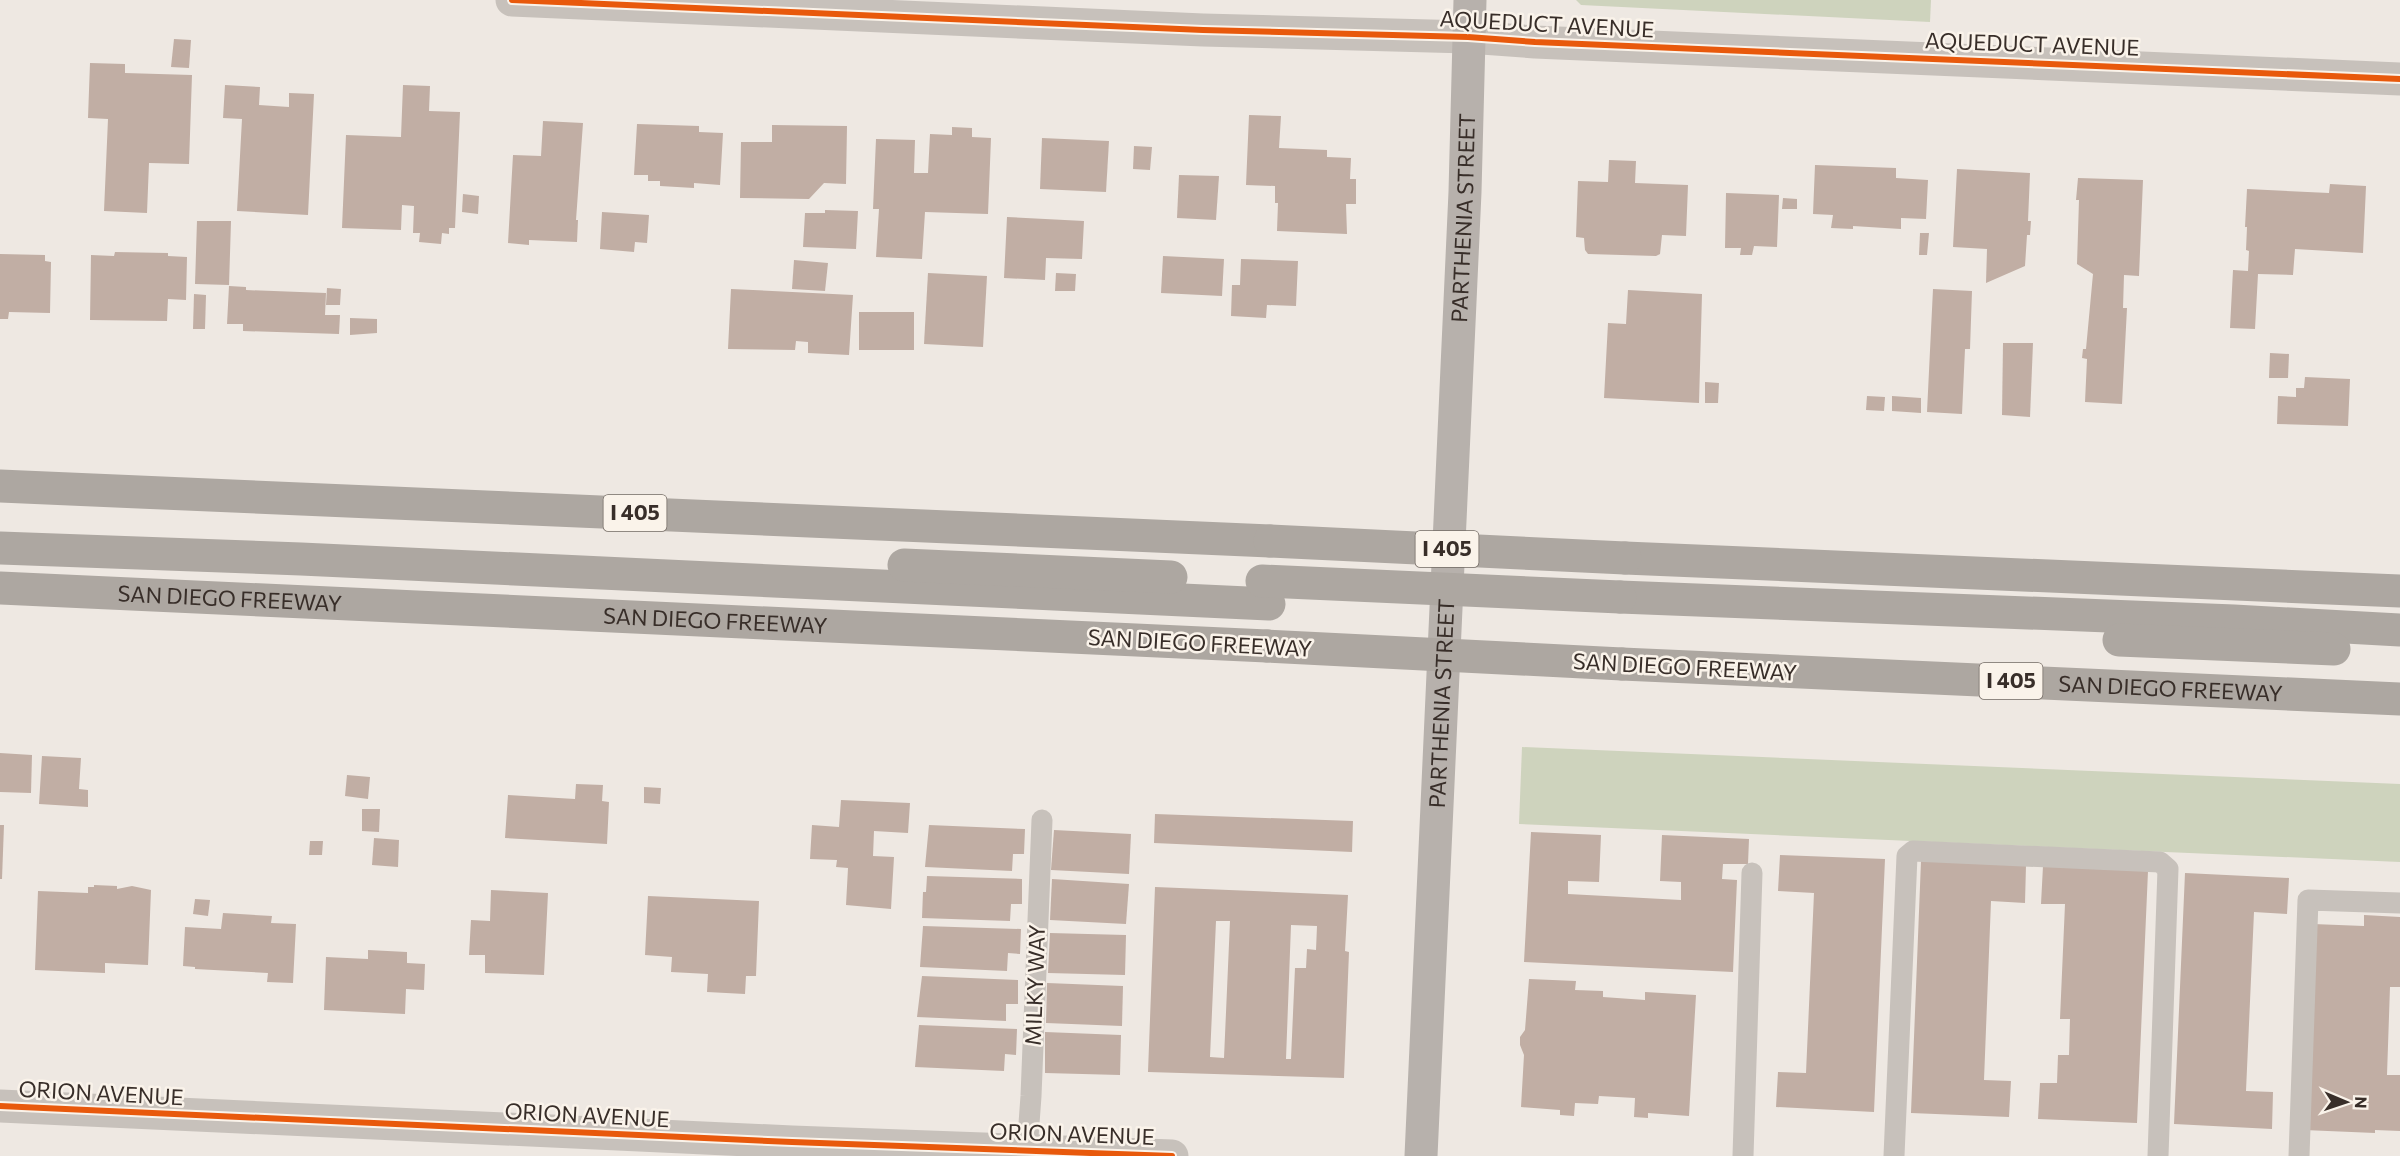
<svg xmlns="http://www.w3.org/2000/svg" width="2400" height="1156" viewBox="0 0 2400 1156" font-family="Commissioner,sans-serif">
	<rect width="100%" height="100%" fill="#eee8e2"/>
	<g fill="#ced3bd">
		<polygon points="1576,0 1931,0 1930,22 1581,5"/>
		<polygon points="1522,747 2400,784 2400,862 1519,824"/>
	</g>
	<g fill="#c1aea4" fill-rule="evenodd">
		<polygon points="174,39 191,40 189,68 171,67"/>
		<polygon points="90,63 125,64 125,73 192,75 189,164 149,163 147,213 104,211 108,119 88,118"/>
		<polygon points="225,85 260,87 259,105 289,107 289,93 314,94 308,215 237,211 242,119 223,118"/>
		<polygon points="403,85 430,86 429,111 460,112 455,228 449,228 449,234 442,233 441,244 419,242 420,233 413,233 414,206 402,205 401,230 342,228 346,135 401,137"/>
		<polygon points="1249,115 1281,116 1279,148 1327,150 1327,157 1351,158 1350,179 1356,179 1356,204 1346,204 1347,234 1277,231 1278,203 1275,203 1275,186 1246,185"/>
		<polygon points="543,121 583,123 576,220 578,220 577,242 529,240 529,245 508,243 513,155 541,156"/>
		<polygon points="637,124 699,126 699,132 723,133 720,185 694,183 694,188 660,186 660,181 648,181 648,175 634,175"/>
		<polygon points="772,125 847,126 846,184 824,183 809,199 740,198 741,142 772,142"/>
		<polygon points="952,127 972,128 972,137 991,138 988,214 925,212 922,259 876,257 879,209 873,209 876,139 915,140 914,173 928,173 930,134 952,135"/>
		<polygon points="1042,138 1109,141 1106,192 1040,189"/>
		<polygon points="1134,146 1152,147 1150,170 1133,169"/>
		<polygon points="1609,160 1636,161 1635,183 1688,185 1686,236 1662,235 1660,254 1656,256 1588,254 1585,250 1584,238 1576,237 1578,181 1608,182"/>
		<polygon points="1815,165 1896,168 1896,178 1928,180 1926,219 1901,218 1901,229 1853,226 1853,229 1831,228 1833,215 1813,214"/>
		<polygon points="1957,169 2030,173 2028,221 2031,221 2030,235 2027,235 2025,266 1986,283 1987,249 1953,247"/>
		<polygon points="1179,175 1219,176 1216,220 1177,218"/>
		<polygon points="2078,178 2143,180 2139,276 2124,275 2123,308 2127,308 2122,404 2085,402 2087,359 2082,358 2083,349 2086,349 2093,274 2077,264 2079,200 2076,200"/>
		<polygon points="2330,184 2366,186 2363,253 2295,249 2293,275 2258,274 2255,329 2230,328 2233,270 2248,271 2249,251 2246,250 2247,227 2245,227 2247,189 2329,193"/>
		<polygon points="1726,193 1779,195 1777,247 1754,246 1752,255 1740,255 1741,248 1725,248"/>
		<polygon points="463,194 479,196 478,214 462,212"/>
		<polygon points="1783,198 1797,199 1797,209 1782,209"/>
		<polygon points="825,210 858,211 856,249 803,247 805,213 825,213"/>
		<polygon points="602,212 649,215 647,243 635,242 634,252 600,249"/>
		<polygon points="1007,217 1084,221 1082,259 1046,258 1045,280 1004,278"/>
		<polygon points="197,221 231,221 229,285 195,284"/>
		<polygon points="1920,233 1929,233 1927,255 1919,255"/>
		<polygon points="115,252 168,253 168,256 187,257 186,300 168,299 167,321 90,320 91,255 114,256"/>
		<polygon points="0,254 45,255 45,261 51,262 50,313 9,312 8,319 0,319"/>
		<polygon points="1163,256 1224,259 1222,296 1161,293"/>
		<polygon points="1241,259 1298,261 1296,306 1267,305 1266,318 1231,316 1232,285 1240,285"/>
		<polygon points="794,260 828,263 825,291 792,289"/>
		<polygon points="928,273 987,276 983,347 924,344"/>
		<polygon points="1056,273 1076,274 1075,291 1055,291"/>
		<polygon points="229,286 246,287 246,290 326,293 325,315 340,315 339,334 243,331 243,324 227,324"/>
		<polygon points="327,288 341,289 340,305 326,305"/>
		<polygon points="731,289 853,295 849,355 808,353 808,342 796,341 795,350 728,349"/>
		<polygon points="1933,289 1972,291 1970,349 1965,349 1962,414 1927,412"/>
		<polygon points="1628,290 1702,294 1699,403 1604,398 1608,323 1626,324"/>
		<polygon points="194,294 206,295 205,329 193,329"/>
		<rect x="859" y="312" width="55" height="38"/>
		<polygon points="350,318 377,319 377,333 350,335"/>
		<polygon points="2003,343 2033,343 2030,417 2002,415"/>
		<polygon points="2270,353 2289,354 2288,378 2269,378"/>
		<polygon points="2305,377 2350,379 2348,426 2277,424 2278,396 2296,397 2296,388 2304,388"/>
		<polygon points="1705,382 1719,383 1718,403 1705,403"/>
		<polygon points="1867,396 1885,397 1884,411 1866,410"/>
		<polygon points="1892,396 1921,398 1921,413 1892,411"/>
		<polygon points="0,753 32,755 31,793 0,792"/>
		<polygon points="42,756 81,758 79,789 88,790 88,807 39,804"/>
		<polygon points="347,775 370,777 368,799 345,796"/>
		<polygon points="576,784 603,785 602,801 609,802 607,844 505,838 508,795 575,799"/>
		<polygon points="644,787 661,788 660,804 644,803"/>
		<polygon points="841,800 910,803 908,833 874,831 873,856 894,857 891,909 846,905 848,868 836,867 837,860 810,859 812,825 839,827"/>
		<polygon points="362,809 380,809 379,832 362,831"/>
		<polygon points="1155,814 1353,821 1352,852 1154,843"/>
		<polygon points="0,825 4,825 2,879 0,879"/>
		<polygon points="929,825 1025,829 1024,854 1013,854 1012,871 925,867"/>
		<polygon points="1054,830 1131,834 1129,874 1051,870"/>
		<polygon points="1531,832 1601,835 1599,882 1568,881 1568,894 1681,900 1681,882 1660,881 1662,835 1749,839 1748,864 1723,864 1722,879 1737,880 1733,972 1524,962"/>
		<polygon points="374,838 399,840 398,867 372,865"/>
		<polygon points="310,841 323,841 322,855 309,855"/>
		<polygon points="1780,855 1885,859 1874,1112 1776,1107 1778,1072 1806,1073 1814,893 1778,891"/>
		<polygon points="1921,861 2026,865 2025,903 1991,901 1984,1080 2011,1081 2009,1117 1911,1113"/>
		<polygon points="2043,866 2148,871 2137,1123 2038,1119 2040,1083 2057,1083 2058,1055 2069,1055 2070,1019 2060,1019 2065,904 2041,904"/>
		<polygon points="2185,873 2289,878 2287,914 2254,912 2246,1091 2273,1092 2272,1129 2174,1124"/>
		<polygon points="927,876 1022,879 1022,904 1011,904 1010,921 922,918 923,892 926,892"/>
		<polygon points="1052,879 1129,884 1126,924 1050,920"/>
		<polygon points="94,885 117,886 117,889 132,886 151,890 148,965 105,963 105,973 35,970 38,891 88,893 88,887 94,887"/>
		<path d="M1155,887l193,8 -3,56 4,1 -5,126 -196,-6zM1216,921h14l-6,137 -14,-1zM1291,925l26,1 -1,24 -9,-1 -1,19h-11l-4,91h-5z"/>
		<polygon points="491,890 548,893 544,975 485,973 485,955 469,955 471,920 490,921"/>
		<polygon points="648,896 759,901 756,976 746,976 745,994 707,992 708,974 671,972 672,957 645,955"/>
		<polygon points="195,899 210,900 208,916 193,914"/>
		<polygon points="223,913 272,916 271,923 296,924 293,983 267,982 268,973 195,969 195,967 183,966 185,927 221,929"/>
		<polygon points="2364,915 2400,917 2400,987 2390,987 2387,1075 2400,1075 2400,1131 2375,1130 2375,1133 2304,1130 2313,924 2364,926"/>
		<polygon points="923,926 1021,929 1020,954 1008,953 1007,971 920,967"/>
		<polygon points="1050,933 1126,935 1125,975 1048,973"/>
		<polygon points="368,950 407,952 407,963 425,964 424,990 406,989 405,1014 324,1010 326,957 368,959"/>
		<polygon points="922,976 1018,980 1018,1004 1006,1004 1006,1021 917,1017"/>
		<polygon points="1529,979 1576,981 1575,990 1603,991 1603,997 1645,1000 1645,992 1696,995 1689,1116 1648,1113 1648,1118 1634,1117 1635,1098 1599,1096 1598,1104 1575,1103 1574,1116 1560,1115 1560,1110 1521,1107 1524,1055 1520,1045 1520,1037 1525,1030"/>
		<polygon points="1047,983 1123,986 1122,1026 1046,1023"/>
		<polygon points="919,1025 1017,1029 1016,1055 1005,1054 1004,1071 915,1067"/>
		<polygon points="1045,1032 1121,1035 1120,1075 1045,1073"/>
	</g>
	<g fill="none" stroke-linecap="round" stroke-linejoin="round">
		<g stroke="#c7c1bb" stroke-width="21">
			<polyline points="1027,1151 1031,1096 1042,820"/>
			<polyline points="1743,1156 1752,873"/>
			<polyline points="1894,1156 1907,856 1913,851 2160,862 2168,869 2158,1156"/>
			<polyline points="2299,1156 2308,900 2400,903"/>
		</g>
		<g stroke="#c7c1bb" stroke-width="33">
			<polyline points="512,0 1203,30 1468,37 1535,42 2400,79"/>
			<polyline points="0,1106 792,1142 1172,1156"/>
		</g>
		<path stroke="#b7b1ac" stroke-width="33" id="s1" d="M1421,1156l44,-964 5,-192"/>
		<g stroke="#ada7a1" stroke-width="33">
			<polyline points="0,486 1270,541"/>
			<polyline points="0,548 301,559 1269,604"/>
			<polyline points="1625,558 2400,591"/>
			<polyline points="904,565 1171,577"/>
			<path id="s2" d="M0,588l1267,58"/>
			<polyline points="1620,597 2234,621 2400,630"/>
			<polyline points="2119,640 2334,649"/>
			<path id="s3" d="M1622,664l778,35"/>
		</g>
		<g stroke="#ada7a1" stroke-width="33">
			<polyline points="1270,541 1625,558"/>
			<polyline points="1262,581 1620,597"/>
			<polyline points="1267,646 1622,664"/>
		</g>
		<g stroke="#faf3ea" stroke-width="10">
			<g id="cycleway">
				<polyline points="512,0 1203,30 1468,37 1535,42 2400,79"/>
				<polyline points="0,1106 792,1142 1172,1156"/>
			</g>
		</g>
		<use href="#cycleway" stroke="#e8590c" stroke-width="6"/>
	</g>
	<g text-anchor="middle" stroke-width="5" stroke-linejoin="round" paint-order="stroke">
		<g fill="#faf3ea" stroke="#726963" stroke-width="1.5">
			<rect x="603.5" y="495" width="63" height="36" rx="4.5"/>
			<rect x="1415.5" y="531" width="63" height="36" rx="4.5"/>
			<rect x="1979.5" y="663" width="63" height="36" rx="4.5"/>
		</g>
		<g font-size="21" font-weight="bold" fill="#382e29">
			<text x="635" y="520">I 405</text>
			<text x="1447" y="556">I 405</text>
			<text x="2011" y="688">I 405</text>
		</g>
		<g font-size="22" fill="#382e29" stroke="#faf3ea">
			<text transform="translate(1547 24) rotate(3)" y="8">AQUEDUCT AVENUE</text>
			<text transform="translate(2032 44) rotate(2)" y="8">AQUEDUCT AVENUE</text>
			<text dy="8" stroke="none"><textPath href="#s1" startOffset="939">PARTHENIA STREET</textPath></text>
			<text dy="8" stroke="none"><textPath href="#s2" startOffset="230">SAN DIEGO FREEWAY</textPath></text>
			<text dy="8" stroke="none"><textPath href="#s2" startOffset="716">SAN DIEGO FREEWAY</textPath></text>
			<text transform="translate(1200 643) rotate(3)" y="8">SAN DIEGO FREEWAY</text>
			<text transform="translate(1685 667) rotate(3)" y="8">SAN DIEGO FREEWAY</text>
			<text dy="8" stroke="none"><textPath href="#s3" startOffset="549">SAN DIEGO FREEWAY</textPath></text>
			<text dy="8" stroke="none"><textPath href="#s1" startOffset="453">PARTHENIA STREET</textPath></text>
			<text transform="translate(1035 985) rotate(-88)" y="8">MILKY WAY</text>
			<text transform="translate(101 1093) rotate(3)" y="8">ORION AVENUE</text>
			<text transform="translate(587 1115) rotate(3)" y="8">ORION AVENUE</text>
			<text transform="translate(1072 1134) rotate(2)" y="8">ORION AVENUE</text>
		</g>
	</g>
	<g transform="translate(2346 1102) rotate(92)" stroke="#faf3ea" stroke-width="4.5" paint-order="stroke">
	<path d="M0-4.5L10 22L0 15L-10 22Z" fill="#382e29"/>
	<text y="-9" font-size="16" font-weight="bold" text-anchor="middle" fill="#382e29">N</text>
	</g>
</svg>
